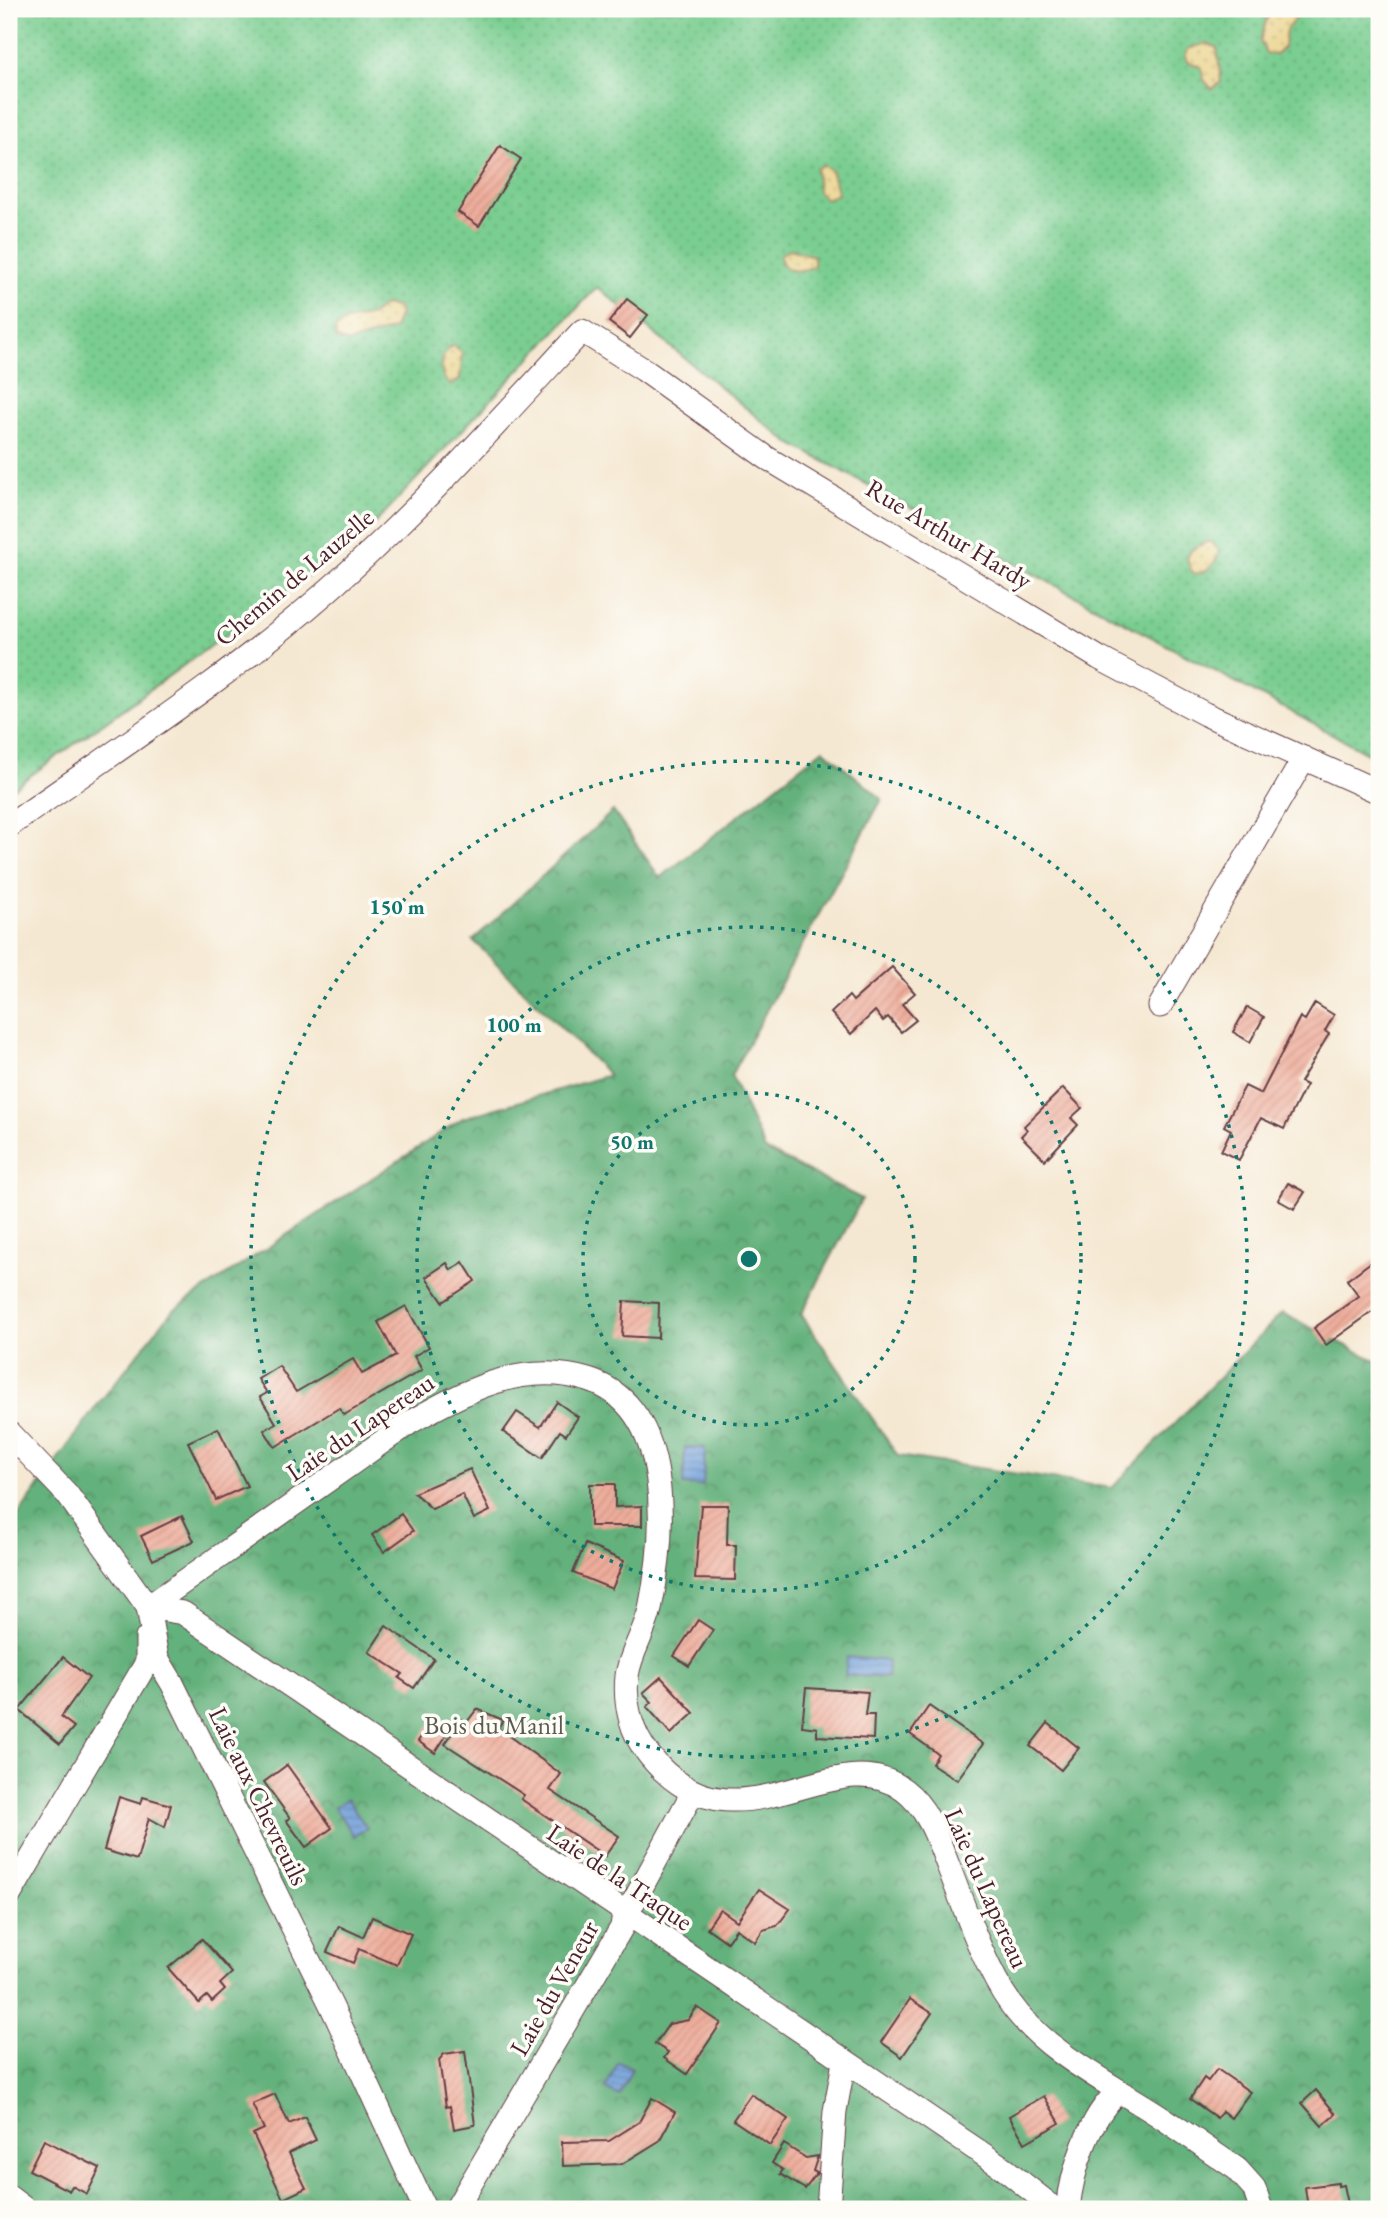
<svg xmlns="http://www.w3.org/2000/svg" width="1388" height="2218" viewBox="0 0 1388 2218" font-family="'EB Garamond',serif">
	<defs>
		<pattern id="grass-dots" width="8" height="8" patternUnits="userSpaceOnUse" patternTransform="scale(1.75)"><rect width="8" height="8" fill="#7ace91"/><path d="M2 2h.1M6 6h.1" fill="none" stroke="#6bb07d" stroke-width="1.8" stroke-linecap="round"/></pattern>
		<pattern id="forest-crowns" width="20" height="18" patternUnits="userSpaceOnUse" patternTransform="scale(1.75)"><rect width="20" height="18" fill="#63b17b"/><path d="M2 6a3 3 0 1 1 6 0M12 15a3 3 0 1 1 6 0" fill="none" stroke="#548f65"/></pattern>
		<pattern id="sand-dots" width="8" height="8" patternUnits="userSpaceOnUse" patternTransform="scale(1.75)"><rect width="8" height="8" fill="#eeda9e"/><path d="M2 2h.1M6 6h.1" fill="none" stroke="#cebb88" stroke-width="1.8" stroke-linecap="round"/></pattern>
		<pattern id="water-rules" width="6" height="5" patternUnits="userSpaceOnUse" patternTransform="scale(1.75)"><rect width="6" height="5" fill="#6f9fd9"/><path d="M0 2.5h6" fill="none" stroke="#5d81b0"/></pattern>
		<pattern id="building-hatch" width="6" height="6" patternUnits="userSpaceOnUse" patternTransform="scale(1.75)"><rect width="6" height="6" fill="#eead9b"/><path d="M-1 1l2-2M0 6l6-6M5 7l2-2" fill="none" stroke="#ce9486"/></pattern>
	</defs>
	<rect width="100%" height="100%" fill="#fdfcf7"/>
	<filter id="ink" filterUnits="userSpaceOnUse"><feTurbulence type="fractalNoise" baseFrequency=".0143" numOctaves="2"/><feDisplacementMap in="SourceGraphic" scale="14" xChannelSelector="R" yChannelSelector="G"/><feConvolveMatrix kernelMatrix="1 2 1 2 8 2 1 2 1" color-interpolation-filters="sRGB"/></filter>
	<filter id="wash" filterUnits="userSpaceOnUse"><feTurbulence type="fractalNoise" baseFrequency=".00686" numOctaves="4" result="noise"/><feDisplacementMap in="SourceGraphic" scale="28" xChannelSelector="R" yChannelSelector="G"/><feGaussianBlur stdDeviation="1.57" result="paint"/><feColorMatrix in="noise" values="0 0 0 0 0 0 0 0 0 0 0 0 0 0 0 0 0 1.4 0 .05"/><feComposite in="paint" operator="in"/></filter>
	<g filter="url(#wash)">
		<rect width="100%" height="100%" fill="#f5e8d2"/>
		<polygon fill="url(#grass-dots)" stroke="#62765e" stroke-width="2" points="9,9 1379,9 1379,759 788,442 597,287 362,537 9,791"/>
		<polygon fill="url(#forest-crowns)" stroke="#566853" stroke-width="2" points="823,749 882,799 731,1075 765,1150 862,1199 801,1314 898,1456 1112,1488 1282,1313 1379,1362 1379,2209 9,2209 9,1528 95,1408 172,1311 463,1118 609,1075 473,940 613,811 660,878"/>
		<g fill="url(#sand-dots)" stroke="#9c7c64" stroke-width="2">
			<polygon points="1270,9 1296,9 1298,15 1286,30 1284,47 1275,55 1266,53 1260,41"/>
			<polygon points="1207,43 1217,48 1221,82 1212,89 1204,80 1201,67 1187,61 1185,57 1188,49"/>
			<polygon points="822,165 831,170 838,194 826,199 818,192 816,169"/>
			<path d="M789,249l25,7v10c-14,7 -32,8 -34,-11z"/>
			<polygon points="384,305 397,307 400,313 394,329 349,343 336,339 335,329 346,321 372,315"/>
			<path d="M453,345l9,8 -2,27 -10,5c-13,-11 -11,-30 3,-40z"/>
			<path d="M1209,541l11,10c-4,12 -14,25 -28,22l-5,-15 5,-9z"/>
		</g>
		<g fill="url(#water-rules)" stroke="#5c5f82" stroke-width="2">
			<polygon points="685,1447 705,1448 703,1486 683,1485"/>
			<polygon points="847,1657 888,1661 887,1678 845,1675"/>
			<polygon points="347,1799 367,1828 354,1836 334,1807"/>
			<polygon points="618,2062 632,2069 619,2096 605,2089"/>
		</g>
		<g id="blocks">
			<g fill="url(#building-hatch)">
				<polygon points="500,145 521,159 479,226 458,212"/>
				<polygon points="627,299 648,315 630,338 609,322"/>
				<polygon points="892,967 915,993 902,1004 916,1020 901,1032 888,1017 883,1021 875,1011 851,1034 831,1013 849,996 853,1001"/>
				<polygon points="1315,1003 1334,1015 1325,1031 1329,1034 1300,1082 1306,1085 1284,1129 1261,1118 1239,1160 1221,1151 1231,1130 1224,1126 1245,1086 1261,1094 1300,1017 1305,1020"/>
				<polygon points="1247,1007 1264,1017 1250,1042 1233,1032"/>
				<polygon points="1063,1088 1082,1108 1071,1118 1078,1125 1045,1160 1021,1136 1027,1130 1024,1126"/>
				<polygon points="1288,1183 1305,1192 1294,1209 1278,1200"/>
				<polygon points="1379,1256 1379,1307 1326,1345 1314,1328 1359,1296 1347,1280"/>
				<polygon points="463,1262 475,1281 443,1302 426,1277 447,1263 451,1270"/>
				<polygon points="624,1301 659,1303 658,1338 622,1336"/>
				<polygon points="406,1306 429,1347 414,1356 422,1370 344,1415 339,1408 275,1447 264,1430 276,1423 260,1397 267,1393 258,1379 279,1366 296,1392 353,1359 362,1374 396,1356 378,1322"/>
				<polygon points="557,1402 578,1417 566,1435 560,1431 542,1458 503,1432 517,1412 540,1427"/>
				<polygon points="218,1428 247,1486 216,1500 188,1442"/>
				<polygon points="470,1469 490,1511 474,1519 462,1494 432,1509 414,1493"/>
				<polygon points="590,1484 615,1484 615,1507 642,1506 642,1526 590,1526"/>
				<polygon points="701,1505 728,1505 727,1545 736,1545 735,1580 695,1579"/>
				<polygon points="401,1514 413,1531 384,1552 372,1535"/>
				<polygon points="182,1516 194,1541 153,1560 141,1536"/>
				<polygon points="585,1544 624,1561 612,1589 573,1573"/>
				<polygon points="698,1620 713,1630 689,1666 674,1656"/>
				<polygon points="386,1626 434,1659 414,1688 399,1678 403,1674 369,1652"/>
				<polygon points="63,1657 89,1678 61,1717 74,1727 60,1744 19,1710"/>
				<polygon points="661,1677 694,1713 671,1734 647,1707 652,1702 643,1693"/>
				<polygon points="806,1688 868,1692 865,1715 874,1715 873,1739 817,1736 817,1728 802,1726"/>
				<polygon points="929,1706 983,1744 957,1780 932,1764 938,1754 910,1734"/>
				<polygon points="477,1709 503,1720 498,1728 561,1774 550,1790 619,1836 605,1856 521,1799 524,1795 445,1744 462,1719 467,1722"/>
				<polygon points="1048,1723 1079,1748 1061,1770 1030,1746"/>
				<polygon points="430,1725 446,1736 435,1753 418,1741"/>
				<polygon points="287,1765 332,1828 306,1847 286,1820 290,1818 264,1782"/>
				<polygon points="119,1797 141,1804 143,1797 171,1805 165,1827 149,1818 137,1860 104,1850"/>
				<polygon points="759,1889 790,1909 777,1926 763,1930 755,1942 736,1929 727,1942 707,1928 720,1909 737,1921"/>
				<polygon points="372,1917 411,1934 397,1965 359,1949 353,1963 327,1952 339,1926 363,1937"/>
				<polygon points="202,1939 232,1973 220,1984 225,1990 212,2002 207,1996 199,2003 168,1968"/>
				<polygon points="910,1999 932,2013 902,2057 881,2042"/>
				<polygon points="697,2007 721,2023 687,2074 664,2058 668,2052 655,2044 669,2024 688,2020"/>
				<polygon points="465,2051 475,2125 454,2129 450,2106 446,2107 439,2060 444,2054"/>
				<polygon points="1217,2069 1250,2092 1231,2118 1222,2111 1217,2118 1190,2099 1204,2078 1208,2081"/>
				<polygon points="1316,2090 1336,2114 1322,2126 1302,2103"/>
				<polygon points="275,2094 289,2124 305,2117 316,2140 289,2153 306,2188 283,2199 253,2134 264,2129 252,2104"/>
				<polygon points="751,2094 788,2119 770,2145 733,2120"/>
				<polygon points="1044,2096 1060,2123 1025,2143 1009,2116"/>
				<polygon points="652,2098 675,2112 659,2141 622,2164 563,2166 562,2142 609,2141 639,2122"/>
				<polygon points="44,2140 100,2168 87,2194 72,2186 69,2191 29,2170"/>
				<polygon points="784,2144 806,2158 818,2156 813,2171 817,2173 805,2189 780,2174 783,2170 772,2163"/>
				<polygon points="1338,2183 1338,2186 1344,2185 1349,2209 1308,2209 1305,2187"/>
			</g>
		</g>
	</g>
	<g filter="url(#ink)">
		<use href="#blocks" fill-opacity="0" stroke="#643d44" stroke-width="2"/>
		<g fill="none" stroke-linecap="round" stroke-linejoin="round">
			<g stroke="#643d44" stroke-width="25">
				<g id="minor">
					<path d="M9,826c106,-75 218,-147 316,-233 92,-80 174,-172 257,-262l62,39 123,88 332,200 106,56 174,78"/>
					<polyline points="1160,1006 1304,758"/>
					<polyline points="9,1433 67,1494 148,1607 157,1658 172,1683 331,2005 425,2209"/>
					<path d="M148,1607l261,-184c55,-32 114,-63 179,-43 88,27 77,157 62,229 -5,23 -20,44 -23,67 -3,28 4,57 22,79 86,108 184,-19 255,35 25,19 34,50 45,78 16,41 36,100 61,135 33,47 98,80 145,110 28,18 55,38 82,56l17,19 7,21"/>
					<polyline points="148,1607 183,1613 1002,2167 1055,2209"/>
					<polyline points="9,1896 147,1662 147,1638"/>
					<polyline points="9,2197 25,2209"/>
					<polyline points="456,2209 622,1927 624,1912 634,1901 693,1792"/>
					<polyline points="828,2209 835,2111 844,2062"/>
					<path d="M1068,2209c4,-38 21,-92 50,-117"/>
				</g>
			</g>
			<use href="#minor" stroke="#fff" stroke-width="23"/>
		</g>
	</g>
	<g fill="none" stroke="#0f766e" stroke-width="3.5" stroke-dasharray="3.5 7">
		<circle cx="749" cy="1259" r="166"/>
		<circle cx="749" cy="1259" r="332"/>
		<circle cx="749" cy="1259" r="498"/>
	</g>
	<g text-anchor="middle" stroke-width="7" stroke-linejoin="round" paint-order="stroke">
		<g font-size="26" fill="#4a1f2b" stroke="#fdfcf7">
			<text transform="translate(949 534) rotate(31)" y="9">Rue Arthur Hardy</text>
			<text transform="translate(294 577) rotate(-40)" y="9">Chemin de Lauzelle</text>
			<text transform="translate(360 1427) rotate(-34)" y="9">Laie du Lapereau</text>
			<text transform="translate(259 1796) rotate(64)" y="9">Laie aux Chevreuils</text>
			<text transform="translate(620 1877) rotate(34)" y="9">Laie de la Traque</text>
			<text transform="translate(987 1888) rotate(66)" y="9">Laie du Lapereau</text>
			<text transform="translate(554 1988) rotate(-60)" y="9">Laie du Veneur</text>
		</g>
		<g font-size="26" fill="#5b5c4f" stroke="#fdfcf7">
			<text x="494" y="1734">Bois du Manil</text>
		</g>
	</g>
	<circle cx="749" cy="1259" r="10" fill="#0f766e" stroke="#fdfcf7" stroke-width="3.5"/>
	<g font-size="21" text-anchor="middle" font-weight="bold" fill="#0f766e" stroke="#fdfcf7" stroke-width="7" stroke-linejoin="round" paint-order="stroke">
		<text x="397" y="914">150 m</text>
		<text x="514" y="1032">100 m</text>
		<text x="632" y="1149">50 m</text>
	</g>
	<rect width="1388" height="2218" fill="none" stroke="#fdfcf7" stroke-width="35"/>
</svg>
